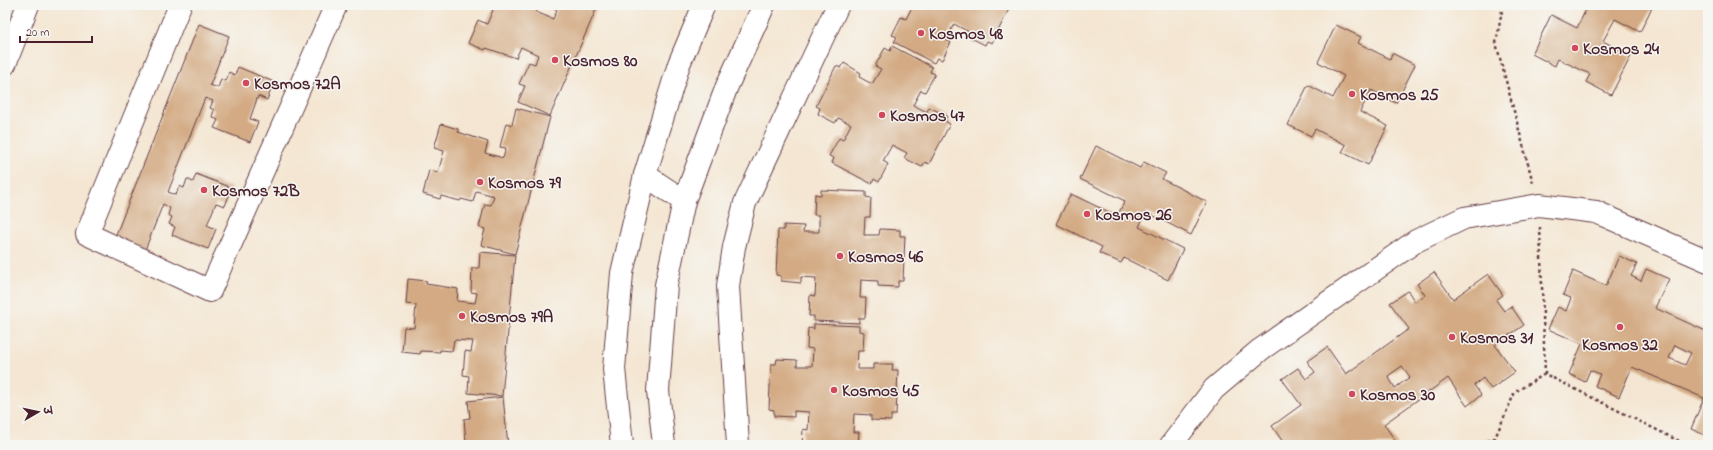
<svg xmlns="http://www.w3.org/2000/svg" width="1713" height="450" viewBox="0 0 1713 450" font-family="'Indie Flower','Playpen Sans Deva',sans-serif">
	<rect width="100%" height="100%" fill="#f6f6f2"/>
	<filter id="ink" filterUnits="userSpaceOnUse"><feTurbulence type="fractalNoise" baseFrequency=".025" numOctaves="2"/><feDisplacementMap in="SourceGraphic" scale="8" xChannelSelector="R" yChannelSelector="G"/><feConvolveMatrix kernelMatrix="1 2 1 2 8 2 1 2 1" color-interpolation-filters="sRGB"/></filter>
	<filter id="wash" filterUnits="userSpaceOnUse"><feTurbulence type="fractalNoise" baseFrequency=".012" numOctaves="4" result="noise"/><feDisplacementMap in="SourceGraphic" scale="16" xChannelSelector="R" yChannelSelector="G"/><feGaussianBlur stdDeviation="0.9" result="paint"/><feColorMatrix in="noise" values="0 0 0 0 0 0 0 0 0 0 0 0 0 0 0 0 0 1.4 0 .05"/><feComposite in="paint" operator="in"/></filter>
	<g filter="url(#wash)">
		<rect width="100%" height="100%" fill="#f4e6d2"/>
		<g id="blocks">
			<g fill="#d3aa83" fill-rule="evenodd">
				<polygon points="495,5 539,5 536,12 553,19 557,10 552,7 553,5 598,5 550,116 518,102 525,86 519,84 529,62 535,64 538,55 521,47 516,58 486,48 485,50 468,43 478,20 487,24"/>
				<polygon points="913,5 1011,5 992,43 987,41 985,45 967,36 969,32 954,24 946,40 951,42 942,60 937,58 934,63 894,42 897,37 892,35 901,17 906,19"/>
				<polygon points="1588,5 1653,5 1640,32 1615,19 1603,41 1631,56 1611,95 1586,82 1590,74 1558,59 1555,66 1532,54 1551,15 1577,28"/>
				<polygon points="199,24 229,36 210,85 218,88 221,79 226,81 229,72 235,75 238,67 274,82 267,100 258,96 250,119 258,122 250,142 214,128 218,120 212,117 214,110 210,108 213,101 205,98 168,192 176,195 179,186 184,188 187,179 193,182 196,174 232,188 225,206 216,203 207,225 216,229 208,249 172,235 175,227 169,224 172,217 168,215 170,208 163,204 145,250 115,237"/>
				<polygon points="1336,25 1361,37 1358,43 1390,59 1392,53 1415,65 1396,103 1371,90 1360,112 1388,126 1368,165 1342,152 1346,145 1315,129 1311,136 1288,125 1308,85 1333,98 1344,76 1318,62"/>
				<polygon points="892,46 932,67 930,72 935,74 925,92 921,90 913,105 927,112 929,107 947,116 945,121 950,124 929,164 925,162 922,167 904,158 907,153 892,145 883,161 888,164 879,182 874,179 872,184 832,163 834,158 829,156 839,138 843,140 851,124 838,118 835,123 818,114 820,108 816,106 836,66 841,68 844,63 861,73 859,77 872,84 881,69 875,66 885,48 890,51"/>
				<polygon points="516,108 550,117 515,254 481,245 485,229 479,227 485,204 491,205 494,196 476,191 473,202 461,199 460,201 441,196 440,199 423,194 429,170 438,173 444,151 434,148 441,124 458,129 458,132 488,142 485,153 503,158 506,148 500,147 506,123 512,125"/>
				<polygon points="1096,146 1140,168 1144,162 1166,173 1162,179 1207,202 1191,235 1146,212 1139,227 1183,249 1168,280 1124,258 1121,263 1099,253 1102,247 1056,224 1071,194 1117,216 1125,201 1080,179"/>
				<polygon points="821,190 866,192 866,197 871,198 870,217 865,217 864,235 879,235 880,229 900,230 900,236 905,236 903,281 898,281 898,287 878,286 878,281 861,280 860,298 866,298 865,318 859,318 859,323 814,321 814,316 809,316 810,295 815,296 816,278 801,277 801,283 781,281 781,276 776,275 778,230 784,230 784,225 804,226 803,232 819,232 819,215 814,215 815,194 821,195"/>
				<polygon points="480,252 515,255 502,396 468,393 469,376 463,375 465,351 471,352 473,341 454,340 452,351 440,350 440,352 421,351 420,354 402,352 404,327 414,328 416,305 406,304 408,279 427,281 426,284 458,289 457,301 475,303 477,293 471,292 472,268 479,268"/>
				<path d="M1619,256l18,8 -6,12 10,5 5,-12 23,10 -14,29 53,24 -1,104 -16,-7 13,-31 -72,-31 -13,30 -24,-11 5,-12 -10,-4 -5,12 -16,-8 13,-30 -34,-15 10,-22 8,4 5,-13 -8,-3 10,-24 33,15zM1675,345l16,8 -6,12 -16,-7z"/>
				<path d="M1434,272l19,27 35,-25 15,21 -7,5 8,11 7,-5 13,19 -29,20 20,27 -24,17 -8,-11 -9,7 7,10 -14,11 -19,-28 -64,46 14,21h-101l-3,-3 -4,3h-5l-13,-19 29,-21 -19,-26 16,-11 8,11 9,-7 -8,-11 20,-14 19,27 63,-45 -19,-26 18,-12 7,11 10,-7 -8,-11zM1402,366l8,11 -15,11 -7,-12z"/>
				<polygon points="814,324 859,326 859,331 864,332 863,351 858,351 857,369 873,369 873,364 893,364 892,370 898,370 896,415 891,415 891,421 871,420 871,415 854,414 853,432 859,432 858,445 802,445 803,429 808,430 809,412 794,411 794,417 774,416 774,410 769,409 771,364 776,364 777,359 797,360 797,366 812,366 813,349 807,348 808,328 814,329"/>
				<polygon points="503,397 508,445 473,445 473,442 466,443 464,419 470,418 468,401"/>
				<polygon points="422,441 422,444 442,442 441,445 403,445 403,443"/>
			</g>
		</g>
	</g>
	<g filter="url(#ink)">
		<use href="#blocks" fill-opacity="0" stroke="#643d44" stroke-width="1"/>
		<g fill="none" stroke-linecap="round" stroke-linejoin="round">
			<g stroke="#643d44" stroke-width="24">
				<g id="minor">
					<polyline points="180,5 87,234 210,291 336,5"/>
					<polyline points="5,64 28,5"/>
					<polyline points="645,175 684,201"/>
					<polyline points="622,445 614,369 622,273 645,175 679,64 704,5"/>
					<polyline points="664,445 658,391 666,285 684,201 727,86 764,5"/>
					<polyline points="738,445 728,286 734,247 745,203 838,5"/>
					<polyline points="1171,445 1214,389 1260,350 1416,241 1464,218 1539,205 1596,212 1708,261"/>
				</g>
			</g>
			<g stroke="#643d44" stroke-width="2.5" stroke-dasharray="3 3" stroke-linecap="butt">
				<polyline points="1503,5 1496,43 1533,183"/>
				<polyline points="1540,227 1545,374 1687,445"/>
				<polyline points="1476,445 1495,438 1515,392 1545,374"/>
			</g>
			<use href="#minor" stroke="#fff" stroke-width="22"/>
		</g>
	</g>
	<g fill="#d1495b" stroke="#f6f6f2" stroke-width="1.5">
		<circle cx="921" cy="33" r="4"/>
		<circle cx="1575" cy="48" r="4"/>
		<circle cx="555" cy="60" r="4"/>
		<circle cx="246" cy="83" r="4"/>
		<circle cx="1352" cy="94" r="4"/>
		<circle cx="882" cy="115" r="4"/>
		<circle cx="480" cy="182" r="4"/>
		<circle cx="204" cy="190" r="4"/>
		<circle cx="1087" cy="214" r="4"/>
		<circle cx="840" cy="256" r="4"/>
		<circle cx="462" cy="316" r="4"/>
		<circle cx="1620" cy="327" r="4"/>
		<circle cx="1452" cy="337" r="4"/>
		<circle cx="834" cy="390" r="4"/>
		<circle cx="1352" cy="394" r="4"/>
	</g>
	<g text-anchor="middle" stroke-width="3" stroke-linejoin="round" paint-order="stroke">
		<g font-size="17" font-weight="bold" fill="#4a1f2b" stroke="#f6f6f2" text-anchor="start">
			<text x="929" y="39">Kosmos 48</text>
			<text x="1583" y="54">Kosmos 24</text>
			<text x="563" y="66">Kosmos 80</text>
			<text x="254" y="89">Kosmos 72A</text>
			<text x="1360" y="100">Kosmos 25</text>
			<text x="890" y="121">Kosmos 47</text>
			<text x="488" y="188">Kosmos 79</text>
			<text x="212" y="196">Kosmos 72B</text>
			<text x="1095" y="220">Kosmos 26</text>
			<text x="848" y="262">Kosmos 46</text>
			<text x="470" y="322">Kosmos 79A</text>
			<text x="1460" y="343">Kosmos 31</text>
			<text x="1620" y="350" text-anchor="middle">Kosmos 32</text>
			<text x="842" y="396">Kosmos 45</text>
			<text x="1360" y="400">Kosmos 30</text>
		</g>
	</g>
	<rect width="1713" height="450" fill="none" stroke="#f6f6f2" stroke-width="20"/>
	<g transform="translate(38 412) rotate(81)" stroke="#f6f6f2" stroke-width="3" paint-order="stroke">
	<path d="M0-3L7 15L0 10L-7 15Z" fill="#4a1f2b"/>
	<text y="-6" font-size="11" font-weight="bold" text-anchor="middle" fill="#4a1f2b">उ</text>
	</g>
	<path d="M20 36v6h72v-6" fill="none" stroke="#4a1f2b" stroke-width="2"/>
	<text x="26" y="36" font-size="12" fill="#4a1f2b" stroke="#f6f6f2" stroke-width="3" paint-order="stroke">20 m</text>
</svg>
